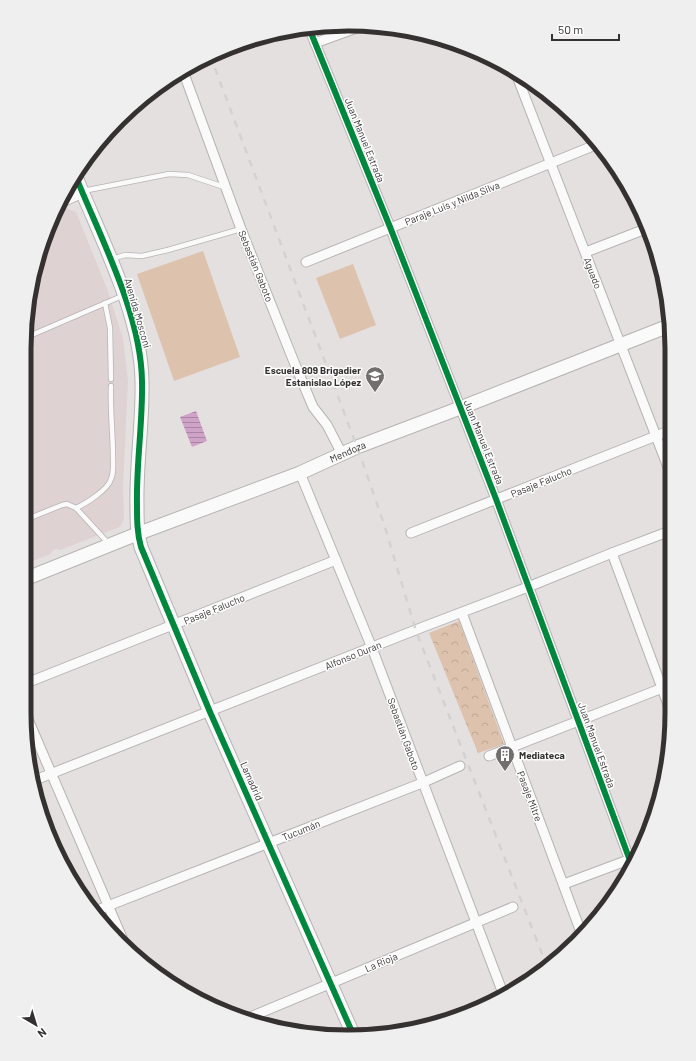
<svg xmlns="http://www.w3.org/2000/svg" width="696" height="1061" viewBox="0 0 696 1061" font-family="Barlow,sans-serif">
	<defs>
		<pattern id="park-crowns" width="20" height="18" patternUnits="userSpaceOnUse"><rect width="20" height="18" fill="#ddc2ad"/><path d="M2 6a3 3 0 1 1 6 0M12 15a3 3 0 1 1 6 0" fill="none" stroke="#bea795"/></pattern>
		<pattern id="water-rules" width="6" height="5" patternUnits="userSpaceOnUse"><rect width="6" height="5" fill="#cfa2c8"/><path d="M0 2.5h6" fill="none" stroke="#a985a3"/></pattern>
	</defs>
	<rect width="100%" height="100%" fill="#e5e0e0"/>
	<polygon fill="#dfd2d2" points="66,208 76,212 108,291 123,339 128,381 123,486 124,518 120,527 60,550 56,549 53,550 51,554 25,564 27,305 55,214"/>
	<g fill="#ddc2ad">
		<polygon points="203,251 240,357 174,381 137,274"/>
		<polygon points="353,264 376,325 340,339 316,278"/>
	</g>
	<polygon fill="url(#park-crowns)" points="459,621 504,744 478,753 429,633"/>
	<polygon fill="url(#water-rules)" points="196,411 207,441 192,447 180,417"/>
	<g fill="none" stroke-linecap="round" stroke-linejoin="round">
		<g stroke="#b8b3b3" stroke-width="6">
			<g id="lane">
				<polyline points="83,191 169,174 188,175 224,187"/>
				<polyline points="112,259 125,255 142,256 168,250 241,229"/>
				<polyline points="105,303 110,328 111,379"/>
				<polyline points="27,337 122,296"/>
				<path d="M76,508c9,-4 32,-18 35,-29 3,-6 2,-15 2,-21 0,-25 -3,-48 -2,-72"/>
				<polyline points="25,521 30,518 62,505 67,504 76,508 109,544"/>
			</g>
		</g>
		<g stroke="#b8b3b3" stroke-width="11">
			<g id="street">
				<polyline points="309,28 390,227 496,499 632,866"/>
				<polyline points="315,43 362,26"/>
				<polyline points="183,71 241,229 294,362 313,407 327,425 342,454"/>
				<polyline points="515,71 671,475"/>
				<polyline points="586,252 648,228"/>
				<polyline points="306,262 598,144"/>
				<polyline points="300,473 372,648 504,996"/>
				<polyline points="411,533 671,430"/>
				<polyline points="612,553 669,707"/>
				<polyline points="462,613 582,935"/>
				<path d="M24,684c104,-42 208,-83 312,-124"/>
				<polyline points="24,710 123,940"/>
				<polyline points="489,756 670,685"/>
				<polyline points="35,780 423,627 528,587 612,553 670,531"/>
				<polyline points="564,884 639,856"/>
				<polyline points="95,911 422,783 460,766"/>
				<polyline points="248,1018 513,907"/>
			</g>
		</g>
		<g stroke="#b8b3b3" stroke-width="15">
			<g id="secondary">
				<path d="M76,177c25,62 65,137 66,204 1,41 -6,83 -5,124 0,15 0,28 4,42l69,165 143,322"/>
				<polyline points="60,201 82,191"/>
				<path id="s1" d="M25,579l112,-45 163,-61 57,-26 103,-39 211,-83"/>
			</g>
		</g>
		<use href="#lane" stroke="#fbfafa" stroke-width="4.5"/>
		<use href="#street" stroke="#fbfafa" stroke-width="9"/>
		<use href="#secondary" stroke="#fbfafa" stroke-width="13"/>
		<polyline stroke="#d3d2d2" stroke-width="2.5" stroke-dasharray="7 7" stroke-linecap="butt" points="210,55 360,455 384,524 416,631 546,964"/>
		<g stroke="#fff" stroke-width="8">
			<g id="cycleway">
				<polyline points="309,28 390,227 496,499 632,866"/>
				<path d="M76,177c25,62 65,137 66,204 1,41 -6,83 -5,124 0,15 0,28 4,42l69,165 143,322"/>
			</g>
		</g>
		<use href="#cycleway" stroke="#00873e" stroke-width="6"/>
	</g>
	<defs>
		<g id="school-pin" transform="scale(1)"><path d="M0 17L-7.5 6A9.5 9.5 0 1 1 7.5 6Z" fill="#736e6e" stroke="#fff"/><path d="M0-5L7-2L0 1L-7-2ZM-4 1L0 2.5L4 1V4Q0 6-4 4Z" fill="#fff"/></g>
		<g id="building-pin" transform="scale(1)"><path d="M0 17L-7.5 6A9.5 9.5 0 1 1 7.5 6Z" fill="#736e6e" stroke="#fff"/><path d="M-4-6H4V6H1V3H-1V6H-4ZM-2.5-4.3h1.7v1.8h-1.7ZM.8-4.3h1.7v1.8H.8ZM-2.5-1h1.7V.8h-1.7ZM.8-1h1.7V.8H.8Z" fill="#fff"/></g>
	</defs>
	<g fill-rule="evenodd">
		<use href="#school-pin" x="375" y="376"/>
		<use href="#building-pin" x="505" y="755"/>
	</g>
	<g text-anchor="middle" stroke-width="3" stroke-linejoin="round" paint-order="stroke">
		<g font-size="10" fill="#353131" stroke="#fff">
			<text transform="translate(365 140) rotate(68)" y="4">Juan Manuel Estrada</text>
			<text transform="translate(452 203) rotate(-22)" y="4">Paraje Luis y Nilda Silva</text>
			<text transform="translate(256 266) rotate(68)" y="4">Sebastián Gaboto</text>
			<text transform="translate(593 273) rotate(69)" y="4">Aguado</text>
			<text transform="translate(138 313) rotate(74)" y="4">Avenida Mosconi</text>
			<text transform="translate(484 442) rotate(68)" y="4">Juan Manuel Estrada</text>
			<text dy="4" stroke="none"><textPath href="#s1" startOffset="347">Mendoza</textPath></text>
			<text transform="translate(541 482) rotate(-22)" y="4">Pasaje Falucho</text>
			<text transform="translate(214 609) rotate(-22)" y="4">Pasaje Falucho</text>
			<text transform="translate(353 655) rotate(-22)" y="4">Alfonso Duran</text>
			<text transform="translate(404 734) rotate(70)" y="4">Sebastián Gaboto</text>
			<text transform="translate(597 745) rotate(70)" y="4">Juan Manuel Estrada</text>
			<text transform="translate(252 781) rotate(66)" y="4">Lamadrid</text>
			<text transform="translate(530 796) rotate(69)" y="4">Pasaje Mitre</text>
			<text transform="translate(301 830) rotate(-22)" y="4">Tucumán</text>
			<text transform="translate(381 962) rotate(-23)" y="4">La Rioja</text>
		</g>
		<g font-size="10" font-weight="bold" fill="#353131" stroke="#fff" text-anchor="end">
			<text x="361" y="374">Escuela 809 Brigadier<tspan x="361" dy="12">Estanislao López</tspan></text>
			<text x="519" y="759" text-anchor="start">Mediateca</text>
		</g>
	</g>
	<path d="M0 0H696V1061H0ZM348 31H348A317 317 0 0 1 665 348V713A317 317 0 0 1 348 1030H348A317 317 0 0 1 31 713V348A317 317 0 0 1 348 31Z" fill="#efefef" fill-rule="evenodd"/>
	<path fill="none" stroke="#353131" stroke-width="5" d="M348 31H348A317 317 0 0 1 665 348V713A317 317 0 0 1 348 1030H348A317 317 0 0 1 31 713V348A317 317 0 0 1 348 31Z"/>
	<g transform="translate(36 1025) rotate(142)" stroke="#ffffff" stroke-width="3" paint-order="stroke">
	<path d="M0-3L7 15L0 10L-7 15Z" fill="#353131"/>
	<text y="-6" font-size="11" font-weight="bold" text-anchor="middle" fill="#353131">N</text>
	</g>
	<path d="M552 34v6h67v-6" fill="none" stroke="#353131" stroke-width="2"/>
	<text x="558" y="34" font-size="12" fill="#353131" stroke="#ffffff" stroke-width="3" paint-order="stroke">50 m</text>
</svg>
